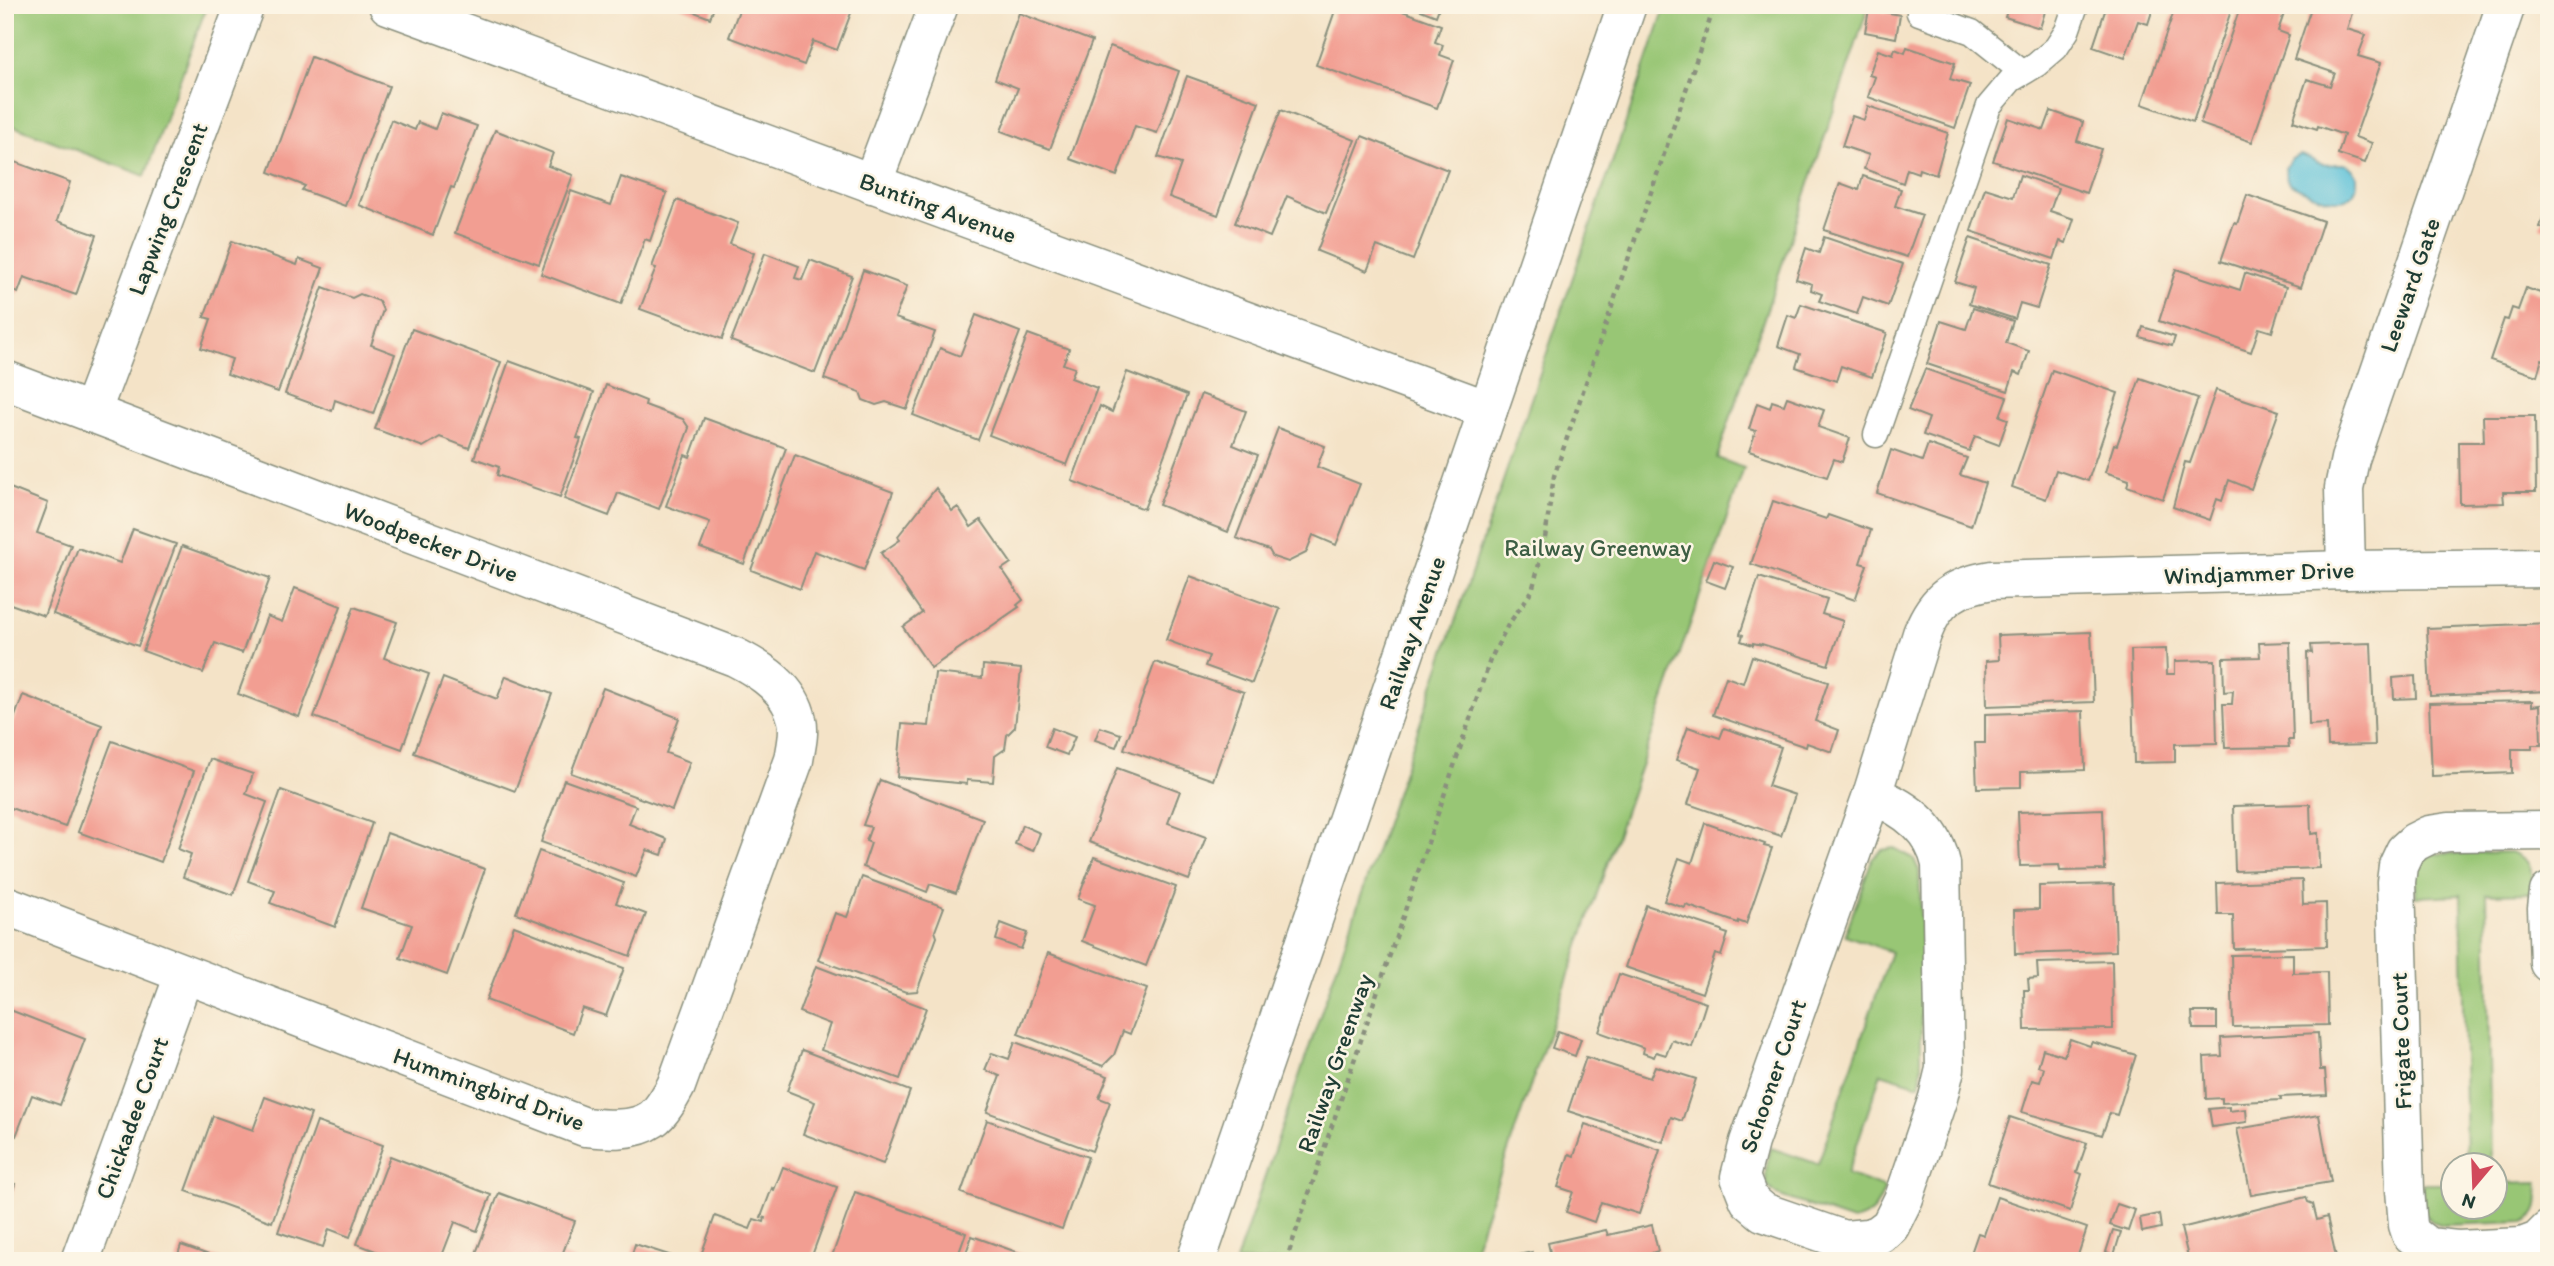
<svg xmlns="http://www.w3.org/2000/svg" width="2554" height="1266" viewBox="0 0 2554 1266" font-family="Itim,sans-serif">
	<rect width="100%" height="100%" fill="#fcf5e5"/>
	<filter id="ink" filterUnits="userSpaceOnUse"><feTurbulence type="fractalNoise" baseFrequency=".0143" numOctaves="2"/><feDisplacementMap in="SourceGraphic" scale="14" xChannelSelector="R" yChannelSelector="G"/><feConvolveMatrix kernelMatrix="1 2 1 2 8 2 1 2 1" color-interpolation-filters="sRGB"/></filter>
	<filter id="wash" filterUnits="userSpaceOnUse"><feTurbulence type="fractalNoise" baseFrequency=".00686" numOctaves="4" result="noise"/><feDisplacementMap in="SourceGraphic" scale="28" xChannelSelector="R" yChannelSelector="G"/><feGaussianBlur stdDeviation="1.57" result="paint"/><feColorMatrix in="noise" values="0 0 0 0 0 0 0 0 0 0 0 0 0 0 0 0 0 1.4 0 .05"/><feComposite in="paint" operator="in"/></filter>
	<g filter="url(#wash)">
		<rect width="100%" height="100%" fill="#f4e3c7"/>
		<g fill="#98c675" stroke="#5c8254" stroke-width="2">
			<polygon points="5,5 207,5 145,176 5,123"/>
			<polygon points="1666,5 1869,5 1717,458 1744,468 1470,1261 1236,1261"/>
			<path d="M1894,848l19,10 6,12 2,48v158l-2,9 -38,-12 -34,101 38,14c-7,17 -12,29 -32,33l-76,-26c-17,-11 -11,-29 -6,-47l47,16 73,-212 -46,-17 27,-76 10,-9z"/>
			<path d="M2511,852c24,9 20,19 21,41l-46,1 5,270h-25l-5,-269 -45,2v-29l3,-7 13,-7z"/>
			<path d="M2538,1182c1,17 4,33 -14,40l-81,3 -12,-4 -7,-7 -2,-30h30v22h42l1,-23z"/>
		</g>
		<path fill="#5bc1d9" stroke="#3d7f86" stroke-width="2" d="M2300,155c9,1 13,7 21,9 15,4 24,-8 36,11 3,43 -45,20 -66,9l-4,-4 -2,-12 6,-9z"/>
		<g id="blocks">
			<g fill="#f29e92">
				<polygon points="676,5 715,5 710,18"/>
				<polygon points="741,5 854,5 837,50 813,41 804,65 729,37"/>
				<polygon points="1337,5 1386,5 1441,25 1435,42 1443,45 1440,55 1454,60 1437,108 1316,65"/>
				<polygon points="1408,5 1440,5 1436,16"/>
				<polygon points="2009,5 2047,5 2040,28 2005,17"/>
				<polygon points="2107,5 2154,5 2148,24 2138,21 2125,58 2093,47"/>
				<polygon points="2176,5 2233,5 2193,122 2142,104"/>
				<polygon points="2241,5 2287,5 2278,31 2289,35 2252,142 2200,124"/>
				<polygon points="2312,5 2347,5 2354,7 2347,29 2366,35 2358,56 2381,63 2355,137 2372,143 2365,163 2338,154 2344,135 2318,126 2317,129 2293,121 2307,79 2330,86 2335,73 2294,59"/>
				<polygon points="1869,9 1900,15 1896,38 1865,32"/>
				<polygon points="1019,13 1092,41 1050,149 1001,131 1018,88 995,79"/>
				<polygon points="1110,46 1179,71 1157,133 1135,126 1117,176 1070,159"/>
				<polygon points="1907,47 1955,63 1950,79 1970,85 1955,128 1868,97 1875,77 1869,75 1878,50 1893,55 1895,49 1905,53"/>
				<polygon points="311,57 389,86 345,206 302,190 305,186 269,172"/>
				<polygon points="1187,76 1259,102 1218,215 1169,197 1181,164 1158,157"/>
				<polygon points="1868,106 1948,133 1936,175 1919,169 1918,173 1907,169 1903,183 1864,169 1869,155 1842,146 1852,116 1864,120"/>
				<polygon points="1281,110 1355,140 1326,213 1287,196 1270,237 1235,223"/>
				<polygon points="2051,111 2083,122 2077,141 2101,149 2086,193 1993,161 2008,118 2044,130"/>
				<polygon points="441,113 477,126 454,188 451,187 433,235 359,205 391,120 415,130 418,122 435,129"/>
				<polygon points="495,130 553,153 548,166 573,175 539,264 455,233"/>
				<polygon points="1362,136 1448,170 1413,260 1377,246 1367,271 1317,251"/>
				<polygon points="15,162 70,182 57,221 97,235 76,295 24,277 18,293 5,288 5,191"/>
				<polygon points="2020,175 2058,188 2050,211 2074,219 2066,243 2060,241 2054,259 1971,231 1985,188 2013,197"/>
				<polygon points="1863,176 1901,189 1895,206 1922,215 1907,257 1824,230 1840,183 1859,190"/>
				<polygon points="621,177 667,193 650,241 645,239 621,304 541,274 571,191 611,205"/>
				<polygon points="2247,195 2323,221 2301,287 2221,261 2234,223 2237,224"/>
				<polygon points="677,200 738,223 730,244 754,253 722,339 640,309 656,268 652,267"/>
				<polygon points="2548,202 2549,202 2549,230 2540,227"/>
				<polygon points="1824,237 1903,264 1888,306 1863,297 1857,314 1819,301 1822,294 1811,290 1812,284 1796,279 1806,248 1819,253"/>
				<polygon points="1970,238 2051,265 2037,308 2020,303 2015,319 1969,304 1974,288 1955,282"/>
				<polygon points="232,241 297,265 299,259 323,268 278,392 227,374 232,359 201,348 211,319 204,317"/>
				<polygon points="765,253 799,266 795,278 802,280 810,260 852,276 815,373 731,341"/>
				<polygon points="2176,269 2240,290 2245,273 2286,287 2272,332 2259,328 2251,352 2159,321"/>
				<polygon points="863,270 907,286 895,318 935,332 907,409 886,402 876,405 863,400 860,392 824,379"/>
				<polygon points="323,287 352,298 360,294 379,301 383,310 371,345 395,354 373,414 335,400 332,411 285,394"/>
				<polygon points="2526,288 2549,296 2549,362 2542,359 2537,376 2490,360 2504,319 2508,320 2512,308 2518,310"/>
				<polygon points="1801,304 1887,333 1872,377 1841,366 1836,381 1796,367 1800,354 1778,346 1788,315 1796,318"/>
				<polygon points="1973,308 2013,321 2006,343 2029,351 2021,375 2014,372 2008,391 1927,364 1941,321 1966,329"/>
				<polygon points="976,315 1020,332 978,440 913,415 940,348 960,356"/>
				<polygon points="2143,327 2175,337 2172,346 2140,337"/>
				<polygon points="412,329 501,362 469,448 440,437 423,447 375,429"/>
				<polygon points="1028,334 1069,349 1063,364 1075,368 1071,378 1097,388 1067,465 989,435"/>
				<polygon points="509,361 594,392 577,438 581,439 560,497 497,475 499,467 474,458"/>
				<polygon points="1925,369 2007,397 2000,416 2008,419 1999,445 1975,436 1969,451 1923,435 1929,418 1908,410"/>
				<polygon points="2052,370 2118,393 2088,481 2056,470 2046,499 2012,487"/>
				<polygon points="1127,372 1187,395 1144,509 1072,481 1100,406 1112,412"/>
				<polygon points="2140,378 2198,398 2163,499 2127,486 2129,480 2105,472 2114,444 2117,445"/>
				<polygon points="606,385 646,401 645,405 683,419 689,428 659,509 618,493 609,516 564,499"/>
				<polygon points="2216,390 2279,411 2251,489 2229,480 2222,501 2217,499 2210,520 2173,507 2185,462 2190,463"/>
				<polygon points="1201,394 1246,411 1233,445 1258,455 1228,532 1159,505"/>
				<polygon points="1787,397 1824,410 1818,427 1850,438 1842,462 1834,459 1827,477 1749,451 1756,431 1749,429 1757,403 1770,408 1772,401 1784,405"/>
				<polygon points="2483,416 2535,416 2536,492 2503,492 2504,503 2460,504 2459,442 2484,442"/>
				<polygon points="704,418 786,448 744,564 700,548 710,522 666,506 685,455 690,457"/>
				<polygon points="1278,428 1325,446 1317,467 1360,484 1336,545 1313,535 1306,553 1288,562 1273,557 1269,550 1236,538"/>
				<polygon points="1928,444 1967,458 1960,475 1985,483 1971,526 1877,493 1891,450 1922,461"/>
				<polygon points="795,455 893,492 864,570 814,551 800,589 751,570"/>
				<polygon points="5,486 48,503 37,533 71,545 44,616 5,602"/>
				<polygon points="936,488 952,511 958,507 971,527 981,520 1011,563 1002,569 1023,600 1017,605 1019,607 931,668 903,627 922,613 881,553 900,540 898,536"/>
				<polygon points="1773,501 1826,519 1828,515 1871,530 1860,563 1867,565 1855,600 1751,564"/>
				<polygon points="133,529 176,544 138,646 53,614 78,548 120,563"/>
				<polygon points="182,546 270,578 242,653 215,643 203,673 143,651"/>
				<polygon points="1714,560 1733,567 1725,588 1706,581"/>
				<polygon points="1190,576 1280,609 1252,683 1205,666 1209,656 1166,640"/>
				<polygon points="1759,577 1827,599 1822,614 1843,621 1828,665 1762,644 1762,645 1753,643 1753,645 1741,641 1743,635 1740,634"/>
				<polygon points="295,588 341,606 299,717 238,694 267,616 282,622"/>
				<polygon points="354,607 397,622 384,658 429,674 402,749 314,717"/>
				<polygon points="2549,623 2549,691 2430,696 2427,628"/>
				<polygon points="2091,632 2094,702 1987,706 1986,661 1999,660 1998,635"/>
				<polygon points="2290,642 2293,740 2288,740 2289,747 2225,748 2223,704 2232,704 2233,691 2224,692 2223,658 2260,657 2259,643"/>
				<polygon points="2371,643 2375,745 2328,746 2327,724 2309,725 2307,652 2312,653 2311,645"/>
				<polygon points="2166,649 2167,674 2175,674 2175,661 2215,660 2217,743 2175,744 2175,762 2134,763 2131,650"/>
				<polygon points="1752,656 1828,682 1815,721 1839,730 1832,752 1807,743 1806,747 1713,715 1726,677 1743,683"/>
				<polygon points="1155,662 1244,692 1213,780 1124,749"/>
				<polygon points="983,665 1021,669 1015,727 1007,735 1005,749 995,756 993,782 967,780 967,784 897,777 902,724 929,726 935,673 982,678"/>
				<polygon points="506,676 552,694 515,791 414,753 443,678 497,699"/>
				<polygon points="2415,676 2416,698 2394,699 2393,678"/>
				<polygon points="603,688 679,718 666,753 690,762 672,810 571,773"/>
				<polygon points="23,695 102,725 65,827 5,806 5,743"/>
				<polygon points="2532,701 2532,706 2540,705 2541,745 2532,745 2532,749 2512,749 2512,773 2432,776 2429,703"/>
				<polygon points="2083,711 2085,770 2021,772 2021,787 1977,788 1975,743 1985,743 1985,714"/>
				<polygon points="1100,727 1121,734 1116,747 1095,740"/>
				<polygon points="1688,727 1720,738 1724,728 1781,747 1768,786 1795,795 1781,836 1688,804 1700,768 1676,760"/>
				<polygon points="1052,728 1075,737 1067,755 1045,747"/>
				<polygon points="112,741 194,771 161,862 78,832"/>
				<polygon points="210,759 253,774 246,794 267,802 233,895 183,877 191,854 178,849"/>
				<polygon points="1117,768 1180,791 1168,823 1206,837 1189,880 1089,842"/>
				<polygon points="564,780 636,806 629,824 667,839 662,855 647,850 636,877 541,842"/>
				<polygon points="880,780 983,819 956,893 930,884 927,892 863,867 871,843 866,841 871,827 863,825"/>
				<polygon points="281,790 372,823 335,927 270,903 275,891 248,881"/>
				<polygon points="2310,804 2311,834 2318,833 2319,868 2235,871 2233,806"/>
				<polygon points="2103,809 2105,870 2060,871 2059,865 2020,866 2018,812"/>
				<polygon points="1705,823 1765,844 1764,846 1772,848 1746,924 1738,921 1738,923 1686,905 1685,908 1664,901 1679,858 1692,863"/>
				<polygon points="1022,825 1040,833 1033,851 1015,844"/>
				<polygon points="387,833 485,869 447,975 400,958 412,925 361,908"/>
				<polygon points="539,851 624,883 616,903 646,914 630,956 516,913"/>
				<polygon points="1094,857 1176,887 1146,966 1082,941 1095,905 1078,899"/>
				<polygon points="862,877 944,907 935,931 937,937 917,991 906,992 818,960 835,913 847,917"/>
				<polygon points="2302,880 2303,904 2326,903 2327,946 2234,949 2233,915 2218,915 2217,883"/>
				<polygon points="2114,884 2116,951 2015,954 2014,910 2039,909 2039,886"/>
				<polygon points="1646,905 1722,930 1722,932 1728,934 1721,956 1715,954 1702,993 1625,967"/>
				<polygon points="1001,923 1027,933 1021,949 996,940"/>
				<polygon points="514,926 624,968 606,1016 582,1008 573,1033 486,1000"/>
				<polygon points="1048,953 1147,989 1130,1034 1123,1031 1114,1055 1103,1066 1018,1034"/>
				<polygon points="2293,954 2293,973 2327,972 2328,1025 2233,1027 2231,955"/>
				<polygon points="2112,961 2113,1029 2025,1030 2024,990 2029,990 2028,979 2038,978 2037,963"/>
				<polygon points="816,966 926,1008 900,1079 821,1050 830,1024 799,1012"/>
				<polygon points="1619,974 1706,1003 1692,1047 1672,1040 1666,1055 1656,1052 1654,1057 1643,1053 1644,1048 1599,1032"/>
				<polygon points="5,1008 85,1039 60,1105 32,1095 16,1136 5,1132"/>
				<polygon points="2192,1012 2217,1012 2217,1029 2193,1029"/>
				<polygon points="1558,1031 1581,1039 1575,1056 1552,1048"/>
				<polygon points="2318,1033 2320,1070 2325,1070 2327,1095 2280,1097 2281,1100 2222,1103 2222,1098 2206,1099 2204,1057 2222,1056 2221,1038"/>
				<polygon points="2070,1039 2090,1046 2092,1042 2136,1055 2117,1115 2110,1113 2102,1135 2022,1112 2032,1080 2040,1082 2044,1068 2038,1066 2043,1049 2064,1056"/>
				<polygon points="1015,1042 1108,1076 1099,1098 1110,1102 1092,1151 987,1112 1000,1076 985,1070 992,1053 1009,1059"/>
				<polygon points="802,1050 910,1091 883,1164 803,1134 815,1102 787,1091"/>
				<polygon points="1586,1057 1650,1078 1655,1066 1696,1079 1682,1121 1671,1117 1663,1142 1568,1111"/>
				<polygon points="265,1097 311,1114 272,1222 186,1191 213,1116 253,1130"/>
				<polygon points="2229,1107 2229,1111 2246,1109 2247,1122 2212,1127 2209,1109"/>
				<polygon points="2319,1115 2331,1182 2251,1195 2237,1129"/>
				<polygon points="2010,1117 2087,1143 2077,1172 2082,1174 2070,1211 1988,1183"/>
				<polygon points="987,1120 1088,1157 1062,1229 961,1193"/>
				<polygon points="317,1122 383,1145 350,1237 329,1229 323,1247 278,1232"/>
				<polygon points="1585,1124 1660,1150 1639,1214 1601,1202 1594,1222 1566,1212 1573,1192 1558,1187 1569,1154 1574,1156"/>
				<polygon points="390,1156 491,1195 477,1231 455,1222 440,1261 402,1261 357,1244"/>
				<polygon points="783,1167 837,1187 810,1261 706,1261 700,1258 715,1216 750,1229 754,1219 764,1222 765,1218 761,1217 772,1188 774,1190"/>
				<polygon points="5,1181 15,1184 6,1214 5,1214"/>
				<polygon points="855,1192 966,1233 956,1261 837,1261 831,1259"/>
				<polygon points="499,1193 575,1221 562,1255 578,1261 473,1261"/>
				<polygon points="1997,1197 2087,1228 2076,1261 1975,1261 1969,1259 1978,1233 1984,1235"/>
				<polygon points="2306,1197 2308,1202 2313,1204 2317,1220 2327,1217 2337,1261 2289,1261 2289,1259 2281,1261 2189,1261 2181,1228"/>
				<polygon points="2117,1204 2135,1210 2128,1231 2110,1225"/>
				<polygon points="2159,1214 2161,1228 2142,1232 2140,1218"/>
				<polygon points="1652,1225 1658,1251 1652,1253 1654,1261 1552,1261 1548,1243 1606,1230 1608,1235"/>
				<polygon points="2113,1230 2121,1232 2114,1255 2106,1252"/>
				<polygon points="972,1236 1039,1260 1039,1261 963,1261"/>
				<polygon points="635,1244 675,1257 674,1261 630,1261"/>
				<polygon points="181,1245 223,1260 223,1261 176,1261"/>
				<polygon points="1532,1252 1534,1261 1496,1261 1496,1260"/>
			</g>
		</g>
	</g>
	<g filter="url(#ink)">
		<use href="#blocks" fill-opacity="0" stroke="#8a907e" stroke-width="2"/>
		<g fill="none" stroke-linecap="round" stroke-linejoin="round">
			<g stroke="#8a907e" stroke-width="27">
				<g id="lane">
					<polyline points="1919,13 1972,32 2022,72"/>
					<polyline points="1876,435 1989,106 2011,80 2036,65 2056,48 2067,31 2076,5"/>
				</g>
			</g>
			<g stroke="#8a907e" stroke-width="41">
				<g id="street">
					<polyline points="388,5 1488,410"/>
					<polyline points="872,184 939,5"/>
					<path d="M5,380l730,277c26,13 56,32 62,63 3,13 -1,27 -3,40l-118,326c-6,11 -14,26 -24,33 -19,13 -46,10 -67,8l-580,-222"/>
					<polyline points="91,413 245,5"/>
					<polyline points="2346,570 2344,488 2350,459 2506,5"/>
					<path d="M1872,795c32,12 61,32 69,69l4,205 -7,29 -34,100 -14,28 -12,9 -11,3 -23,2 -81,-28 -14,-12 -9,-23 9,-35 123,-347 50,-161c14,-36 33,-48 70,-54l354,-10 203,-2"/>
					<polyline points="2549,831 2449,832 2429,835 2415,842 2405,851 2398,866 2396,882 2405,1190 2408,1225 2411,1234 2428,1247 2457,1250 2522,1247 2538,1241 2549,1230"/>
					<polyline points="2549,892 2547,908 2549,963"/>
					<polyline points="80,1261 184,975"/>
				</g>
			</g>
			<g stroke="#8a907e" stroke-width="41">
				<polyline id="secondary" points="1196,1261 1627,5"/>
			</g>
			<polyline stroke="#8a907e" stroke-width="4.5" stroke-dasharray="5 5" stroke-linecap="butt" points="1286,1261 1490,660 1508,625 1532,591 1544,545 1554,476 1715,5"/>
			<use href="#lane" stroke="#fff" stroke-width="24"/>
			<use href="#street" stroke="#fff" stroke-width="38"/>
			<use href="#secondary" stroke="#fff" stroke-width="38"/>
		</g>
	</g>
	<g text-anchor="middle" stroke-width="5" stroke-linejoin="round" paint-order="stroke">
		<g font-size="24" fill="#1f3d34" stroke="#fcf5e5">
			<text transform="translate(938 208) rotate(20)" y="8">Bunting Avenue</text>
			<text transform="translate(168 209) rotate(-69)" y="8">Lapwing Crescent</text>
			<text transform="translate(2410 285) rotate(-71)" y="8">Leeward Gate</text>
			<text transform="translate(431 542) rotate(21)" y="8">Woodpecker Drive</text>
			<text transform="translate(2259 573) rotate(-2)" y="8">Windjammer Drive</text>
			<text transform="translate(1412 633) rotate(-71)" y="8">Railway Avenue</text>
			<text transform="translate(2401 1041) rotate(-92)" y="8">Frigate Court</text>
			<text transform="translate(1335 1063) rotate(-71)" y="8">Railway Greenway</text>
			<text transform="translate(1773 1076) rotate(-71)" y="8">Schooner Court</text>
			<text transform="translate(489 1089) rotate(20)" y="8">Hummingbird Drive</text>
			<text transform="translate(132 1118) rotate(-70)" y="8">Chickadee Court</text>
		</g>
		<g font-size="24" fill="#3d5f44" stroke="#fcf5e5">
			<text x="1598" y="556">Railway Greenway</text>
		</g>
	</g>
	<rect width="2554" height="1266" fill="none" stroke="#fcf5e5" stroke-width="28"/>
	<g transform="translate(2474 1186) rotate(199)"><circle r="33" fill="#fcf5e5" stroke="#a4ab9e" stroke-width="2"/>
	<path d="M0-5L12 26L0 18L-12 26Z" fill="#d1495b"/>
	<text y="-10" font-size="19" font-weight="bold" text-anchor="middle" fill="#1f3d34">N</text>
	</g>
</svg>
